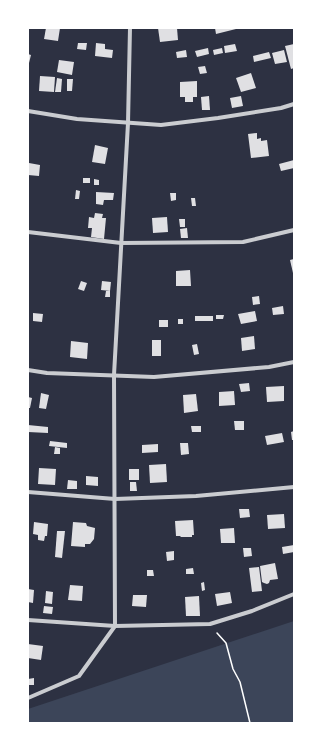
<svg xmlns="http://www.w3.org/2000/svg" width="322" height="751" viewBox="0 0 322 751" font-family="'DejaVu Sans',sans-serif">
	<rect width="100%" height="100%" fill="#2d3142"/>
	<polygon fill="#3c4559" points="294,621 294,723 28,723 28,709"/>
	<g fill="#e0e0e3">
		<polygon points="46,28 60,28 58,41 44,39"/>
		<polygon points="158,28 177,28 178,40 160,42"/>
		<polygon points="215,28 236,28 236,29 216,34"/>
		<polygon points="78,43 87,43 86,50 77,49"/>
		<polygon points="96,43 105,44 105,49 113,50 112,58 95,56"/>
		<polygon points="235,44 237,51 225,53 224,46"/>
		<polygon points="294,44 294,68 291,69 285,46"/>
		<polygon points="208,48 209,54 197,57 195,51"/>
		<polygon points="222,48 223,53 214,55 213,50"/>
		<polygon points="186,50 187,57 177,58 176,52"/>
		<polygon points="284,50 287,62 275,64 272,53"/>
		<polygon points="269,52 271,58 254,62 253,56"/>
		<polygon points="28,54 31,55 29,63 28,63"/>
		<polygon points="59,60 74,62 72,75 57,72"/>
		<polygon points="205,66 207,73 200,74 198,67"/>
		<polygon points="251,73 256,88 241,92 236,78"/>
		<polygon points="40,76 55,77 54,92 39,91"/>
		<polygon points="57,78 62,79 61,92 55,92"/>
		<polygon points="67,79 73,79 72,91 67,91"/>
		<polygon points="197,81 197,97 193,97 193,102 185,102 185,97 180,97 180,82"/>
		<polygon points="209,96 210,110 202,110 201,97"/>
		<polygon points="241,96 243,106 232,108 230,98"/>
		<polygon points="257,133 257,139 261,138 261,141 267,140 269,156 251,158 248,134"/>
		<polygon points="95,145 108,148 105,164 92,162"/>
		<polygon points="294,160 294,168 281,171 279,164"/>
		<polygon points="29,163 40,165 39,176 28,175"/>
		<rect x="83" y="178" width="7" height="5"/>
		<polygon points="94,179 99,180 99,185 94,185"/>
		<polygon points="76,190 80,191 79,199 75,199"/>
		<polygon points="96,192 114,193 113,200 104,200 103,205 96,204"/>
		<polygon points="170,193 176,193 176,200 171,201"/>
		<polygon points="191,198 195,198 196,206 192,206"/>
		<polygon points="95,213 103,214 102,218 106,218 104,239 91,237 92,228 88,228 89,217 94,218"/>
		<polygon points="167,217 168,232 153,233 152,218"/>
		<polygon points="179,219 185,219 185,227 180,227"/>
		<polygon points="187,228 188,238 181,238 180,229"/>
		<polygon points="294,259 294,273 293,273 290,260"/>
		<polygon points="190,270 191,286 176,286 176,271"/>
		<polygon points="81,281 87,283 84,291 78,289"/>
		<polygon points="102,281 111,282 110,291 101,290"/>
		<polygon points="106,291 110,291 110,297 105,297"/>
		<polygon points="259,296 260,304 253,305 252,297"/>
		<polygon points="283,306 284,314 273,315 272,308"/>
		<polygon points="255,311 257,321 241,324 238,314"/>
		<polygon points="33,313 43,314 42,322 33,321"/>
		<polygon points="216,315 224,315 223,319 216,319"/>
		<rect x="195" y="316" width="18" height="5"/>
		<rect x="178" y="319" width="5" height="5"/>
		<rect x="159" y="320" width="9" height="7"/>
		<polygon points="254,336 255,349 242,351 241,338"/>
		<rect x="152" y="340" width="9" height="16"/>
		<polygon points="71,341 88,343 87,359 70,357"/>
		<polygon points="197,344 199,354 194,355 192,345"/>
		<polygon points="249,383 250,391 241,392 239,384"/>
		<polygon points="284,386 284,401 267,402 266,387"/>
		<polygon points="234,391 235,405 219,406 219,392"/>
		<polygon points="41,393 49,395 46,409 39,408"/>
		<polygon points="196,394 198,411 184,413 183,395"/>
		<polygon points="28,397 32,398 30,408 28,408"/>
		<polygon points="234,421 244,421 244,430 235,430"/>
		<polygon points="28,425 48,427 48,433 28,432"/>
		<polygon points="191,426 201,426 201,432 192,432"/>
		<polygon points="294,431 294,440 292,440 291,432"/>
		<polygon points="282,433 284,442 267,445 265,436"/>
		<polygon points="50,441 67,443 67,448 49,446"/>
		<polygon points="180,443 188,443 189,454 181,455"/>
		<polygon points="158,444 158,452 142,453 142,445"/>
		<polygon points="55,447 60,448 60,454 54,454"/>
		<polygon points="166,464 167,482 150,483 149,465"/>
		<polygon points="39,468 56,469 55,485 38,484"/>
		<rect x="129" y="469" width="10" height="11"/>
		<polygon points="86,476 98,477 98,486 86,485"/>
		<polygon points="68,480 77,481 77,489 67,489"/>
		<polygon points="130,482 136,482 137,491 130,491"/>
		<polygon points="239,509 249,509 250,517 240,518"/>
		<polygon points="284,514 285,528 268,529 267,515"/>
		<polygon points="193,520 194,535 192,535 192,537 181,537 180,536 176,536 175,521"/>
		<polygon points="34,522 48,524 47,536 45,536 44,541 38,540 38,535 33,534"/>
		<polygon points="73,522 86,523 87,526 95,528 94,539 90,544 85,544 85,547 71,546"/>
		<polygon points="234,528 235,543 221,543 220,529"/>
		<polygon points="57,531 65,531 62,558 55,557"/>
		<polygon points="294,545 294,552 283,554 282,547"/>
		<polygon points="243,548 251,548 252,556 244,557"/>
		<polygon points="174,551 174,560 167,561 166,552"/>
		<polygon points="275,563 278,579 270,580 269,583 267,584 264,583 262,582 260,566"/>
		<polygon points="259,567 262,591 252,592 249,568"/>
		<polygon points="193,568 194,574 186,574 186,569"/>
		<polygon points="147,570 153,570 154,576 147,576"/>
		<polygon points="204,582 205,590 202,591 201,583"/>
		<polygon points="70,585 83,586 82,601 68,600"/>
		<polygon points="28,589 34,590 33,603 28,602"/>
		<polygon points="46,591 53,592 52,604 45,603"/>
		<polygon points="230,592 232,603 217,606 215,594"/>
		<polygon points="133,595 147,595 146,607 132,606"/>
		<polygon points="199,596 200,616 186,616 185,597"/>
		<polygon points="44,606 53,607 52,614 43,613"/>
		<polygon points="28,644 43,646 41,660 28,658"/>
		<polygon points="34,678 34,685 28,685 28,679"/>
	</g>
	<g fill="none" stroke-linecap="round" stroke-linejoin="round">
		<polyline stroke="#fff" stroke-width="1.5" points="217,633 226,643 233,669 240,682 250,723"/>
		<g stroke="#caccd0" stroke-width="4">
			<polyline points="28,111 77,119 161,125 218,118 281,108 294,104"/>
			<polyline points="28,232 121,243 243,242 294,230"/>
			<polyline points="28,370 47,373 154,377 269,367 294,362"/>
			<polyline points="28,492 115,499 196,496 294,487"/>
			<polyline points="28,620 115,626 210,624 252,611 294,594"/>
			<polyline points="28,698 79,676 115,626 114,375 128,123 130,28"/>
		</g>
	</g>
	<rect width="322" height="751" fill="none" stroke="#ffffff" stroke-width="58"/>
</svg>
